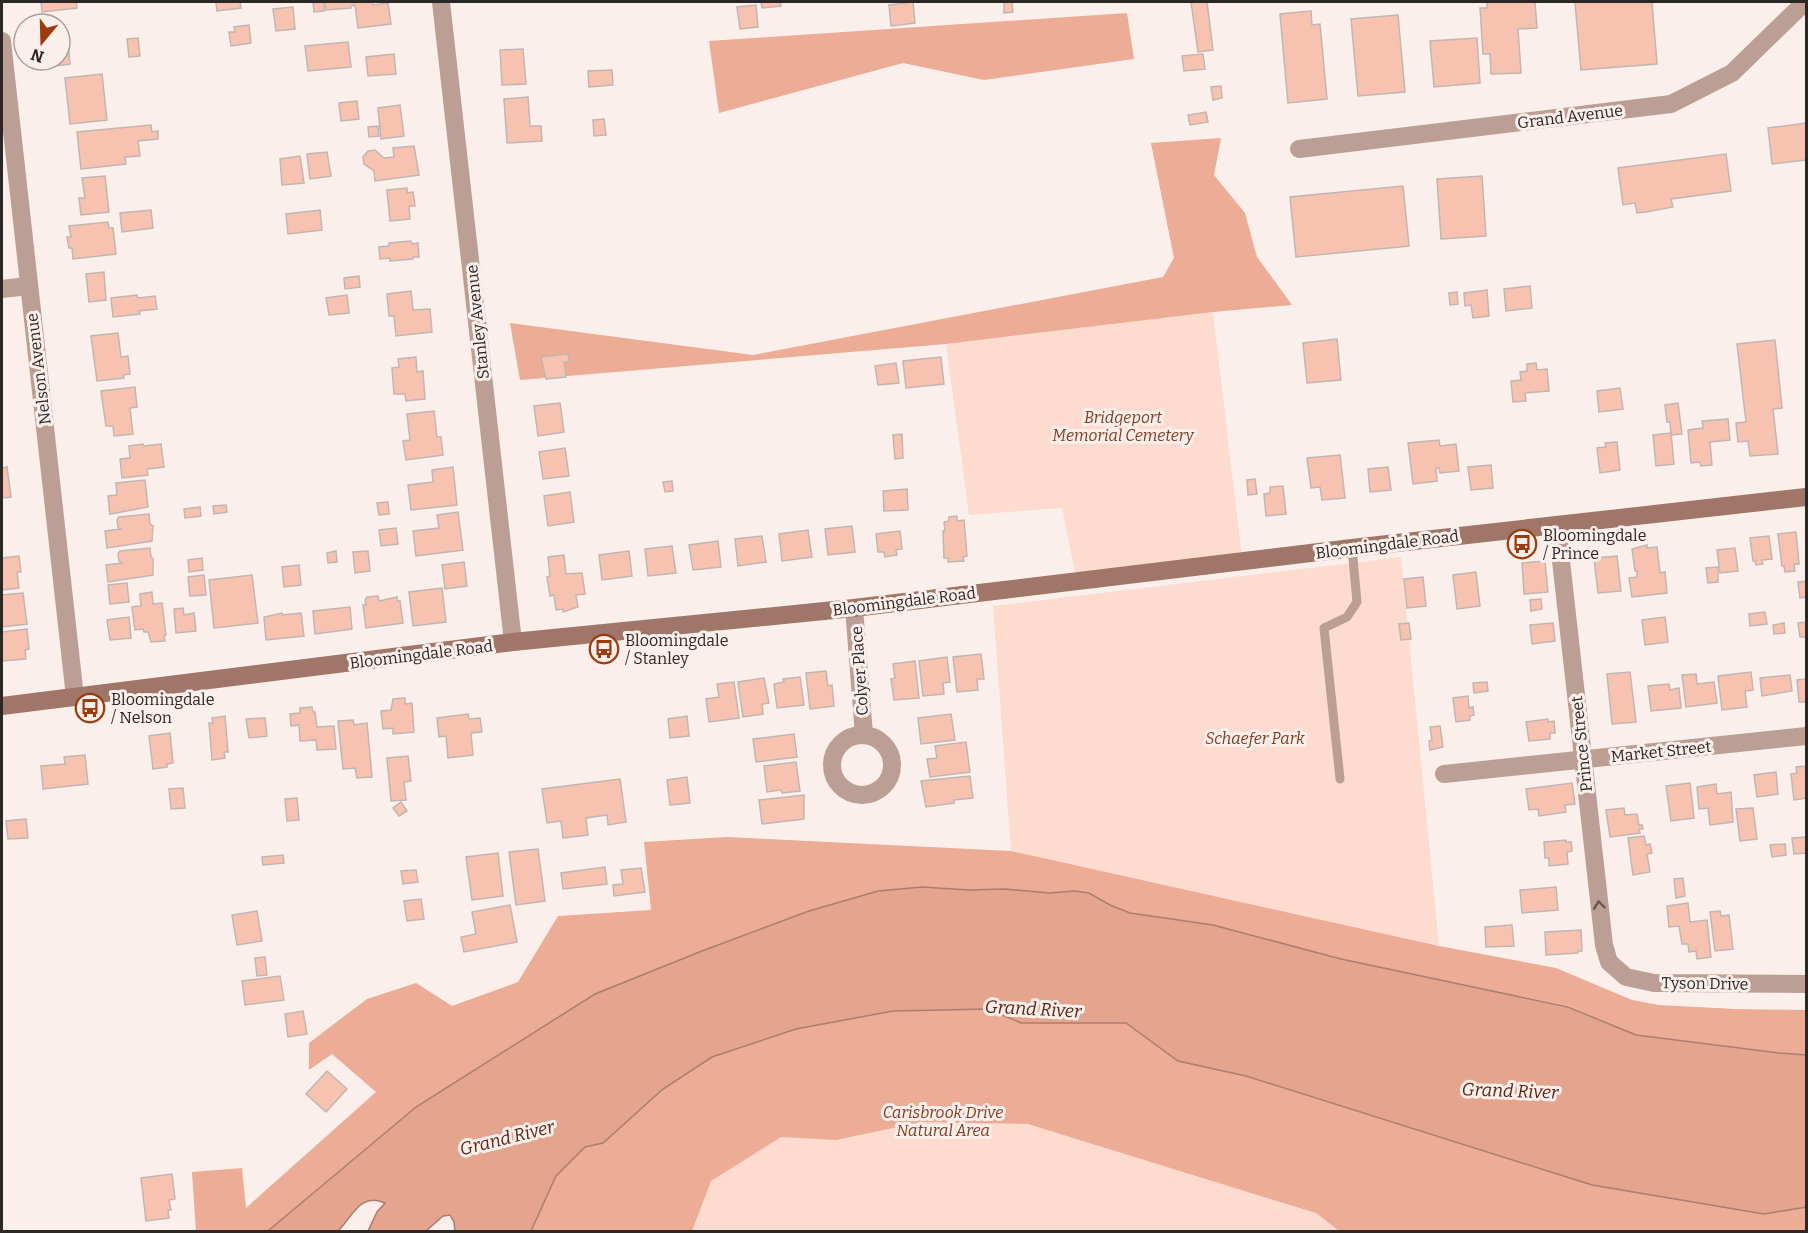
<svg xmlns="http://www.w3.org/2000/svg" width="1808" height="1233" viewBox="0 0 1808 1233" font-family="Bitter,serif">
	<rect width="100%" height="100%" fill="#fbefeb"/>
	<g fill="#fedbcf">
		<polygon points="1213,312 1242,558 1076,577 1062,508 969,515 946,344"/>
		<polygon points="1401,557 1439,946 1011,851 993,606"/>
		<polygon points="988,1009 1178,1061 1246,1076 1316,1213 1339,1231 531,1232 595,1144 603,1143 663,1089 796,1029 893,1011"/>
	</g>
	<g fill="#ecac95">
		<polygon points="1127,13 1134,59 984,80 903,63 719,113 709,41"/>
		<polygon points="1221,138 1214,175 1245,213 1257,257 1292,305 1213,312 946,344 520,380 510,323 753,355 1163,277 1174,258 1151,143"/>
		<polygon points="726,837 1011,851 1439,946 1556,968 1632,1000 1659,1005 1735,1009 1806,1010 1806,1055 1779,1053 1636,1035 1568,1006 1341,959 1213,925 1130,913 1074,891 1050,893 1004,889 969,890 922,887 878,891 595,994 416,1107 268,1231 196,1231 192,1172 242,1168 246,1208 376,1092 332,1054 309,1070 309,1043 367,999 416,983 452,1006 518,982 558,916 651,910 644,842"/>
		<polygon points="988,1009 1021,1023 1126,1023 1178,1061 1246,1076 1592,1185 1764,1214 1806,1207 1806,1231 1339,1231 1316,1213 1028,1124 921,1122 836,1140 781,1137 711,1181 692,1231 531,1232 556,1176 585,1147 603,1143 663,1089 712,1057 796,1029 893,1011"/>
	</g>
	<path fill="#e4a48e" stroke="#ac7e6e" stroke-width="1.5" d="M922,887l47,3 35,-1 46,4 24,-2 15,2 21,12 20,8 83,12 128,34 227,48 68,28 143,18 27,2v152l-42,7 -172,-29 -346,-109 -68,-15 -52,-38h-105l-33,-14 -95,2 -97,18 -84,28 -49,32 -60,54 -18,4 -29,29 -25,55h-76l-1,-9 -4,-7 -7,1 -17,15h-58l9,-19 8,-9c-25,-11 -32,13 -47,28h-70l148,-124 179,-113 107,-43 107,-40 69,-20z"/>
	<g fill="#f7c3b0" stroke="#c2b6b2" stroke-width="1.5">
		<polygon points="41,2 76,2 77,8 42,12"/>
		<polygon points="216,2 240,2 241,8 217,11"/>
		<polygon points="324,2 324,11 314,12 313,3"/>
		<polygon points="325,2 372,2 373,5 388,3 391,24 358,28 355,5 351,6 351,8 326,10"/>
		<polygon points="761,2 780,2 781,6 762,8"/>
		<polygon points="913,2 915,23 891,26 889,5"/>
		<polygon points="1004,2 1012,2 1013,12 1004,13"/>
		<polygon points="1191,2 1207,2 1213,50 1198,52"/>
		<polygon points="1487,2 1535,2 1537,28 1518,29 1521,73 1491,74 1490,54 1483,54 1480,8 1487,8"/>
		<polygon points="1575,2 1652,2 1657,64 1581,70"/>
		<polygon points="756,5 758,27 740,29 737,7"/>
		<polygon points="293,7 295,29 276,31 273,9"/>
		<polygon points="1311,11 1312,25 1320,24 1327,99 1288,103 1280,14"/>
		<polygon points="1398,15 1405,92 1358,96 1351,19"/>
		<polygon points="249,25 251,43 231,46 229,32 235,32 234,27"/>
		<polygon points="67,30 70,64 48,67 48,60 60,60 60,31"/>
		<polygon points="138,38 140,56 129,57 127,39"/>
		<polygon points="1477,38 1480,83 1434,87 1430,41"/>
		<polygon points="348,42 351,67 308,71 305,46"/>
		<polygon points="523,49 526,84 502,85 500,50"/>
		<polygon points="394,54 396,74 368,76 366,57"/>
		<polygon points="1203,54 1205,69 1184,71 1182,56"/>
		<polygon points="612,70 613,85 589,87 588,71"/>
		<polygon points="102,74 107,120 70,124 65,78"/>
		<polygon points="1221,86 1222,98 1213,100 1211,87"/>
		<polygon points="528,97 530,126 541,126 542,141 507,143 504,99"/>
		<polygon points="357,101 359,119 341,121 339,103"/>
		<polygon points="400,105 404,136 381,139 378,108"/>
		<polygon points="1206,112 1208,122 1190,125 1188,115"/>
		<polygon points="604,119 606,135 594,136 593,120"/>
		<polygon points="1806,123 1806,160 1772,164 1768,128"/>
		<polygon points="151,125 152,132 158,131 158,139 138,141 140,156 125,157 126,164 81,169 77,132"/>
		<polygon points="378,126 379,136 369,137 368,127"/>
		<polygon points="414,146 419,175 375,181 374,171 364,164 363,157 368,151 375,150 384,158 394,157 393,148"/>
		<polygon points="327,152 331,176 310,179 307,154"/>
		<polygon points="1726,154 1731,191 1671,199 1673,207 1646,212 1637,213 1635,203 1623,205 1618,168"/>
		<polygon points="300,156 304,183 282,185 280,159"/>
		<polygon points="105,176 109,212 81,215 79,198 85,198 82,178"/>
		<polygon points="1482,176 1486,236 1441,239 1437,179"/>
		<polygon points="1403,186 1409,246 1296,257 1290,197"/>
		<polygon points="407,188 407,193 413,192 415,206 409,206 410,219 390,221 387,190"/>
		<polygon points="151,210 153,228 122,232 120,213"/>
		<polygon points="320,210 322,230 288,234 286,214"/>
		<polygon points="108,222 109,228 113,228 116,254 73,259 72,248 69,248 67,237 71,237 69,226"/>
		<polygon points="411,241 412,244 418,243 419,257 413,257 413,259 390,261 390,258 380,259 379,247 389,246 389,243"/>
		<polygon points="104,272 106,300 89,302 86,274"/>
		<polygon points="359,276 360,287 345,289 344,278"/>
		<polygon points="1530,286 1532,308 1506,311 1504,289"/>
		<polygon points="1487,290 1489,316 1473,318 1471,305 1465,306 1464,293"/>
		<polygon points="411,291 413,310 430,309 432,332 396,336 394,316 389,316 387,294"/>
		<polygon points="1457,292 1458,304 1450,305 1449,293"/>
		<polygon points="137,295 138,298 155,296 157,309 139,311 140,314 113,317 111,298"/>
		<polygon points="347,295 349,313 329,315 326,298"/>
		<polygon points="118,333 121,357 128,356 130,374 123,375 124,378 97,381 91,336"/>
		<polygon points="1337,339 1341,380 1307,383 1303,343"/>
		<polygon points="1775,340 1782,408 1773,409 1778,454 1750,456 1748,441 1738,442 1736,423 1746,422 1737,344"/>
		<polygon points="568,354 569,361 564,362 566,377 546,379 541,357"/>
		<polygon points="416,357 417,372 423,371 425,399 406,401 405,394 394,394 392,368 399,367 398,359"/>
		<polygon points="941,357 944,384 906,388 903,361"/>
		<polygon points="896,363 899,383 878,385 875,366"/>
		<polygon points="1536,363 1537,370 1547,369 1549,391 1525,393 1526,401 1513,402 1511,381 1521,380 1520,372 1527,371 1527,364"/>
		<polygon points="135,387 137,407 130,408 133,434 114,436 113,426 106,426 101,391"/>
		<polygon points="1620,388 1623,409 1599,412 1597,391"/>
		<polygon points="560,403 564,432 538,436 534,406"/>
		<polygon points="1678,403 1682,434 1671,435 1670,422 1667,422 1665,405"/>
		<polygon points="434,411 437,437 441,437 443,455 406,460 403,441 410,440 407,414"/>
		<polygon points="1728,419 1730,440 1710,442 1712,465 1701,466 1700,462 1691,463 1688,430 1703,428 1702,421"/>
		<polygon points="1671,433 1674,464 1656,466 1653,435"/>
		<polygon points="902,434 903,458 895,459 893,435"/>
		<polygon points="1439,440 1440,446 1456,444 1459,471 1440,473 1439,468 1436,468 1437,481 1413,484 1408,443"/>
		<polygon points="1617,442 1620,470 1600,473 1597,448 1606,447 1605,443"/>
		<polygon points="143,444 144,446 161,444 164,467 147,469 148,475 122,478 120,459 130,458 129,446"/>
		<polygon points="565,448 569,476 543,479 539,452"/>
		<polygon points="1340,455 1345,498 1322,500 1320,487 1311,488 1307,458"/>
		<polygon points="1491,465 1493,488 1471,490 1468,467"/>
		<polygon points="7,467 11,497 2,498 2,468"/>
		<polygon points="453,467 457,505 411,510 408,485 433,482 432,470"/>
		<polygon points="1388,467 1391,490 1370,492 1368,469"/>
		<polygon points="1255,479 1257,494 1248,495 1247,480"/>
		<polygon points="145,480 148,507 110,514 108,496 117,495 116,483"/>
		<polygon points="672,481 673,491 665,492 663,482"/>
		<polygon points="1283,486 1286,514 1266,516 1264,494 1270,493 1270,487"/>
		<polygon points="907,489 908,510 884,511 883,491"/>
		<polygon points="570,492 574,522 548,526 544,496"/>
		<polygon points="388,502 389,514 379,515 377,503"/>
		<polygon points="226,505 227,512 214,514 213,506"/>
		<polygon points="200,507 201,516 185,518 184,509"/>
		<polygon points="458,512 463,550 416,556 413,531 439,528 437,515"/>
		<polygon points="149,514 150,524 153,526 152,541 107,548 105,531 121,529 118,527 117,520 119,517"/>
		<polygon points="957,516 957,521 964,520 967,556 963,557 964,561 948,562 948,558 944,558 943,531 945,531 944,522 949,521 949,517"/>
		<polygon points="852,526 855,552 828,555 825,529"/>
		<polygon points="396,528 398,544 381,546 379,530"/>
		<polygon points="808,530 812,557 782,561 779,534"/>
		<polygon points="900,531 902,549 896,550 897,555 885,557 884,552 878,552 876,534"/>
		<polygon points="1796,532 1799,564 1794,564 1795,571 1785,572 1784,566 1782,566 1778,534"/>
		<polygon points="762,536 766,562 738,566 735,539"/>
		<polygon points="1769,536 1772,559 1762,560 1763,564 1756,565 1755,561 1753,561 1750,538"/>
		<polygon points="718,541 721,567 693,570 689,545"/>
		<polygon points="1647,545 1647,548 1657,547 1660,573 1665,572 1667,593 1632,597 1629,578 1637,577 1637,571 1635,571 1632,549"/>
		<polygon points="672,546 676,573 648,576 645,549"/>
		<polygon points="150,548 151,557 153,559 153,575 108,582 106,565 122,563 119,561 118,554 120,551"/>
		<polygon points="1735,548 1738,571 1720,573 1717,550"/>
		<polygon points="336,551 337,562 328,563 327,553"/>
		<polygon points="368,551 370,571 355,573 353,552"/>
		<polygon points="629,551 632,576 602,580 599,555"/>
		<polygon points="564,555 566,574 582,573 585,594 576,595 578,607 563,612 563,609 556,610 554,595 550,596 547,577 550,576 548,557"/>
		<polygon points="19,556 21,572 17,572 19,588 2,590 2,558"/>
		<polygon points="1617,556 1621,591 1598,593 1594,558"/>
		<polygon points="202,558 203,570 189,572 188,560"/>
		<polygon points="1545,561 1548,592 1524,594 1522,563"/>
		<polygon points="464,562 467,586 445,589 442,565"/>
		<polygon points="299,565 301,585 284,587 282,567"/>
		<polygon points="1718,567 1718,582 1708,583 1706,568"/>
		<polygon points="1476,572 1480,606 1457,609 1453,575"/>
		<polygon points="204,575 206,595 190,596 188,577"/>
		<polygon points="252,575 258,623 214,628 209,580"/>
		<polygon points="1423,577 1426,606 1407,608 1404,579"/>
		<polygon points="1806,581 1806,597 1800,598 1798,582"/>
		<polygon points="127,583 129,602 110,604 108,585"/>
		<polygon points="442,588 446,622 413,626 409,592"/>
		<polygon points="152,592 153,604 162,603 166,635 164,635 165,641 151,642 148,632 144,632 143,629 135,630 132,607 141,606 140,594"/>
		<polygon points="23,593 27,624 2,627 2,595"/>
		<polygon points="378,596 379,601 397,597 397,601 400,601 403,623 366,628 363,605 366,605 365,600 367,597"/>
		<polygon points="1541,599 1542,609 1531,611 1530,600"/>
		<polygon points="350,607 352,629 315,634 313,611"/>
		<polygon points="183,608 184,615 194,613 196,631 176,633 174,609"/>
		<polygon points="1765,612 1767,624 1750,626 1749,614"/>
		<polygon points="282,613 283,615 301,613 304,636 266,640 264,617"/>
		<polygon points="129,617 131,638 110,640 107,620"/>
		<polygon points="1665,617 1668,642 1645,645 1642,620"/>
		<polygon points="1806,622 1806,637 1800,637 1798,623"/>
		<polygon points="1409,623 1411,639 1401,640 1399,624"/>
		<polygon points="1553,623 1555,641 1532,644 1530,625"/>
		<polygon points="1784,623 1785,633 1774,634 1773,625"/>
		<polygon points="27,629 29,649 25,650 26,659 2,661 2,632"/>
		<polygon points="981,654 984,679 977,679 978,690 957,692 953,657"/>
		<polygon points="947,657 950,682 943,683 944,694 923,696 919,661"/>
		<polygon points="915,661 919,698 894,700 891,679 895,678 893,664"/>
		<polygon points="826,671 828,686 832,685 834,706 810,709 806,673"/>
		<polygon points="1630,672 1636,722 1612,724 1607,674"/>
		<polygon points="1751,672 1753,690 1745,691 1747,707 1722,710 1718,676"/>
		<polygon points="1696,674 1697,684 1714,682 1717,703 1686,707 1682,675"/>
		<polygon points="1790,675 1792,691 1762,696 1760,678"/>
		<polygon points="800,677 804,705 777,708 774,684 784,682 783,679"/>
		<polygon points="764,678 769,703 762,704 763,714 743,717 738,682"/>
		<polygon points="1806,679 1806,702 1799,702 1797,680"/>
		<polygon points="734,682 739,718 709,722 706,699 719,697 717,684"/>
		<polygon points="1487,682 1488,691 1474,693 1473,683"/>
		<polygon points="1669,684 1670,690 1679,688 1681,708 1651,711 1648,686"/>
		<polygon points="1468,696 1469,708 1473,707 1474,715 1470,716 1470,720 1456,722 1453,698"/>
		<polygon points="405,698 405,704 412,703 414,732 393,734 393,728 383,729 381,711 391,710 393,699"/>
		<polygon points="312,707 313,712 315,712 317,727 334,726 336,749 317,750 316,740 300,741 299,725 291,726 290,714 300,713 300,708"/>
		<polygon points="468,714 469,719 480,718 482,732 471,733 473,755 448,758 446,736 439,737 437,718"/>
		<polygon points="951,714 955,740 921,744 918,718"/>
		<polygon points="225,716 228,752 224,752 225,758 212,760 209,723 213,723 212,718"/>
		<polygon points="687,716 689,736 670,738 668,719"/>
		<polygon points="265,718 267,736 249,738 246,719"/>
		<polygon points="1548,719 1548,722 1554,721 1555,733 1550,733 1550,739 1529,741 1526,722"/>
		<polygon points="353,720 354,725 367,723 372,777 357,778 355,768 343,769 338,721"/>
		<polygon points="1440,726 1443,747 1430,750 1429,741 1432,740 1430,727"/>
		<polygon points="170,733 173,763 167,764 167,767 153,769 149,736"/>
		<polygon points="794,734 797,757 756,762 753,739"/>
		<polygon points="966,742 970,772 930,777 927,759 937,758 935,746"/>
		<polygon points="85,755 88,784 43,789 41,766 65,764 64,757"/>
		<polygon points="408,756 411,781 404,782 406,800 391,801 387,758"/>
		<polygon points="796,762 800,791 782,793 781,790 767,792 764,766"/>
		<polygon points="1806,766 1806,798 1794,800 1791,774 1797,773 1796,767"/>
		<polygon points="1776,772 1778,794 1757,797 1754,775"/>
		<polygon points="970,776 973,798 954,800 954,803 926,807 921,781"/>
		<polygon points="687,777 690,803 670,805 667,780"/>
		<polygon points="620,779 626,822 608,825 607,815 586,818 588,835 563,838 561,821 547,823 542,789"/>
		<polygon points="1572,783 1575,804 1565,805 1566,812 1539,816 1538,809 1529,810 1526,789"/>
		<polygon points="1690,783 1694,818 1671,821 1666,786"/>
		<polygon points="1716,784 1717,794 1731,792 1733,822 1710,825 1708,808 1699,809 1697,787"/>
		<polygon points="183,788 185,808 171,809 169,789"/>
		<polygon points="804,795 804,819 762,824 759,800"/>
		<polygon points="297,798 299,820 287,821 285,799"/>
		<polygon points="401,802 407,811 399,816 393,808"/>
		<polygon points="1624,808 1625,815 1637,814 1639,825 1642,825 1643,829 1639,829 1640,833 1610,837 1606,810"/>
		<polygon points="1753,808 1757,839 1740,841 1736,809"/>
		<polygon points="26,819 28,838 8,839 6,821"/>
		<polygon points="1644,836 1646,845 1650,844 1652,853 1647,854 1650,872 1633,875 1628,838"/>
		<polygon points="1806,837 1806,853 1794,854 1792,838"/>
		<polygon points="1566,840 1566,842 1571,842 1572,851 1567,852 1568,864 1549,866 1549,858 1545,858 1544,842"/>
		<polygon points="1785,844 1786,855 1772,857 1770,845"/>
		<polygon points="538,849 545,901 516,905 509,852"/>
		<polygon points="498,853 503,896 472,900 466,857"/>
		<polygon points="283,855 284,863 263,865 262,857"/>
		<polygon points="605,867 607,884 563,889 561,873"/>
		<polygon points="641,868 645,892 614,896 613,885 623,884 621,870"/>
		<polygon points="416,870 418,882 403,884 401,871"/>
		<polygon points="1683,878 1685,896 1676,898 1674,879"/>
		<polygon points="1556,887 1558,910 1522,913 1520,890"/>
		<polygon points="421,899 424,919 407,921 404,901"/>
		<polygon points="1688,903 1690,922 1707,920 1711,957 1697,959 1696,951 1689,952 1688,944 1682,944 1679,926 1669,927 1667,906"/>
		<polygon points="510,905 517,942 464,952 461,937 476,934 472,912"/>
		<polygon points="257,911 262,941 237,945 232,915"/>
		<polygon points="1720,911 1721,916 1729,915 1733,949 1715,951 1710,912"/>
		<polygon points="1512,925 1514,946 1486,947 1485,927"/>
		<polygon points="1581,930 1582,951 1578,951 1578,953 1546,955 1545,932"/>
		<polygon points="265,957 267,975 257,976 255,958"/>
		<polygon points="280,976 284,1000 245,1005 242,981"/>
		<polygon points="303,1011 307,1034 288,1037 285,1014"/>
		<polygon points="327,1071 347,1089 326,1112 306,1094"/>
		<polygon points="172,1174 175,1199 169,1200 171,1210 168,1210 169,1218 146,1221 141,1178"/>
	</g>
	<g fill="none" stroke-linecap="round" stroke-linejoin="round">
		<polyline stroke="#bb9f95" stroke-width="9" points="1340,779 1324,628 1347,617 1357,602 1352,548"/>
		<g stroke="#bb9f95" stroke-width="18">
			<polyline points="441,2 513,642"/>
			<polyline points="2,41 75,697"/>
			<polyline points="1299,149 1671,104 1732,73 1805,2"/>
			<polyline points="2,289 28,286"/>
			<polyline points="1557,525 1604,945 1609,962 1626,977 1654,983 1806,984"/>
			<polyline points="854,608 864,735"/>
			<circle cx="862" cy="765" r="30"/>
			<polyline points="1444,774 1806,736"/>
		</g>
		<polyline stroke="#9f7668" stroke-width="18" points="2,706 513,642 854,608 1352,548 1806,497"/>
	</g>
	<defs><path id="oneway-chevron" d="M-2-3.5L2.5 0L-2 3.5" fill="none" stroke-width="1.6" stroke-linecap="round" stroke-linejoin="round" transform="scale(1.5)"/></defs>
	<use stroke="#655752" href="#oneway-chevron" transform="translate(1599 905) rotate(-97)"/>
	<defs>
		<g id="bus-ring" transform="scale(1.5)"><circle r="9.5" fill="#fbefeb" stroke="#9f3a0d" stroke-width="1.5"/><path d="M-5-6H5V4H4V6H2V4H-2V6H-4V4H-5ZM-3.5-4V0h7V-4ZM-3.5 1.2v1.5H-2V1.2ZM2 1.2v1.5H3.5V1.2Z" fill="#9f3a0d"/></g>
	</defs>
	<g fill-rule="evenodd">
		<use href="#bus-ring" x="1522" y="544"/>
		<use href="#bus-ring" x="604" y="649"/>
		<use href="#bus-ring" x="90" y="708"/>
	</g>
	<g text-anchor="middle" stroke-width="6" stroke-linejoin="round" paint-order="stroke">
		<g font-size="16" fill="#2b2725" stroke="#fbefeb">
			<text transform="translate(1570 116) rotate(-7)" y="6">Grand Avenue</text>
			<text transform="translate(477 322) rotate(-96)" y="6">Stanley Avenue</text>
			<text transform="translate(38 369) rotate(-97)" y="6">Nelson Avenue</text>
			<text transform="translate(1387 544) rotate(-7)" y="6">Bloomingdale Road</text>
			<text transform="translate(904 601) rotate(-7)" y="6">Bloomingdale Road</text>
			<text transform="translate(421 654) rotate(-7)" y="6">Bloomingdale Road</text>
			<text transform="translate(859 671) rotate(-94)" y="6">Colyer Place</text>
			<text transform="translate(1581 744) rotate(-96)" y="6">Prince Street</text>
			<text transform="translate(1661 751) rotate(-6)" y="6">Market Street</text>
			<text transform="translate(1705 983) rotate(1)" y="6">Tyson Drive</text>
		</g>
		<g font-size="16" font-style="italic" fill="#853a1d" stroke="#fbefeb">
			<text x="1123" y="423">Bridgeport<tspan x="1123" dy="18">Memorial Cemetery</tspan></text>
			<text x="1255" y="744">Schaefer Park</text>
			<text x="943" y="1118">Carisbrook Drive<tspan x="943" dy="18">Natural Area</tspan></text>
		</g>
		<g font-size="16" fill="#2b2725" stroke="#fbefeb" text-anchor="start">
			<text x="1543" y="541">Bloomingdale<tspan x="1543" dy="18">/ Prince</tspan></text>
			<text x="625" y="646">Bloomingdale<tspan x="625" dy="18">/ Stanley</tspan></text>
			<text x="111" y="705">Bloomingdale<tspan x="111" dy="18">/ Nelson</tspan></text>
		</g>
		<g font-size="18" font-style="italic" fill="#5d250f" stroke="#fbefeb">
			<text transform="translate(1033 1009) rotate(3)" y="6">Grand River</text>
			<text transform="translate(1510 1091) rotate(2)" y="6">Grand River</text>
			<text transform="translate(507 1138) rotate(-14)" y="6">Grand River</text>
		</g>
	</g>
	<rect width="1808" height="1233" fill="none" stroke="#2b2725" stroke-width="6"/>
	<g transform="translate(42 42) rotate(199)"><circle r="28" fill="#fbefeb" stroke="#a89f9c" stroke-width="1.5"/>
	<path d="M0-4.5L10 22L0 15L-10 22Z" fill="#9f3a0d"/>
	<text y="-9" font-size="16" font-weight="bold" text-anchor="middle" fill="#2b2725">N</text>
	</g>
</svg>
